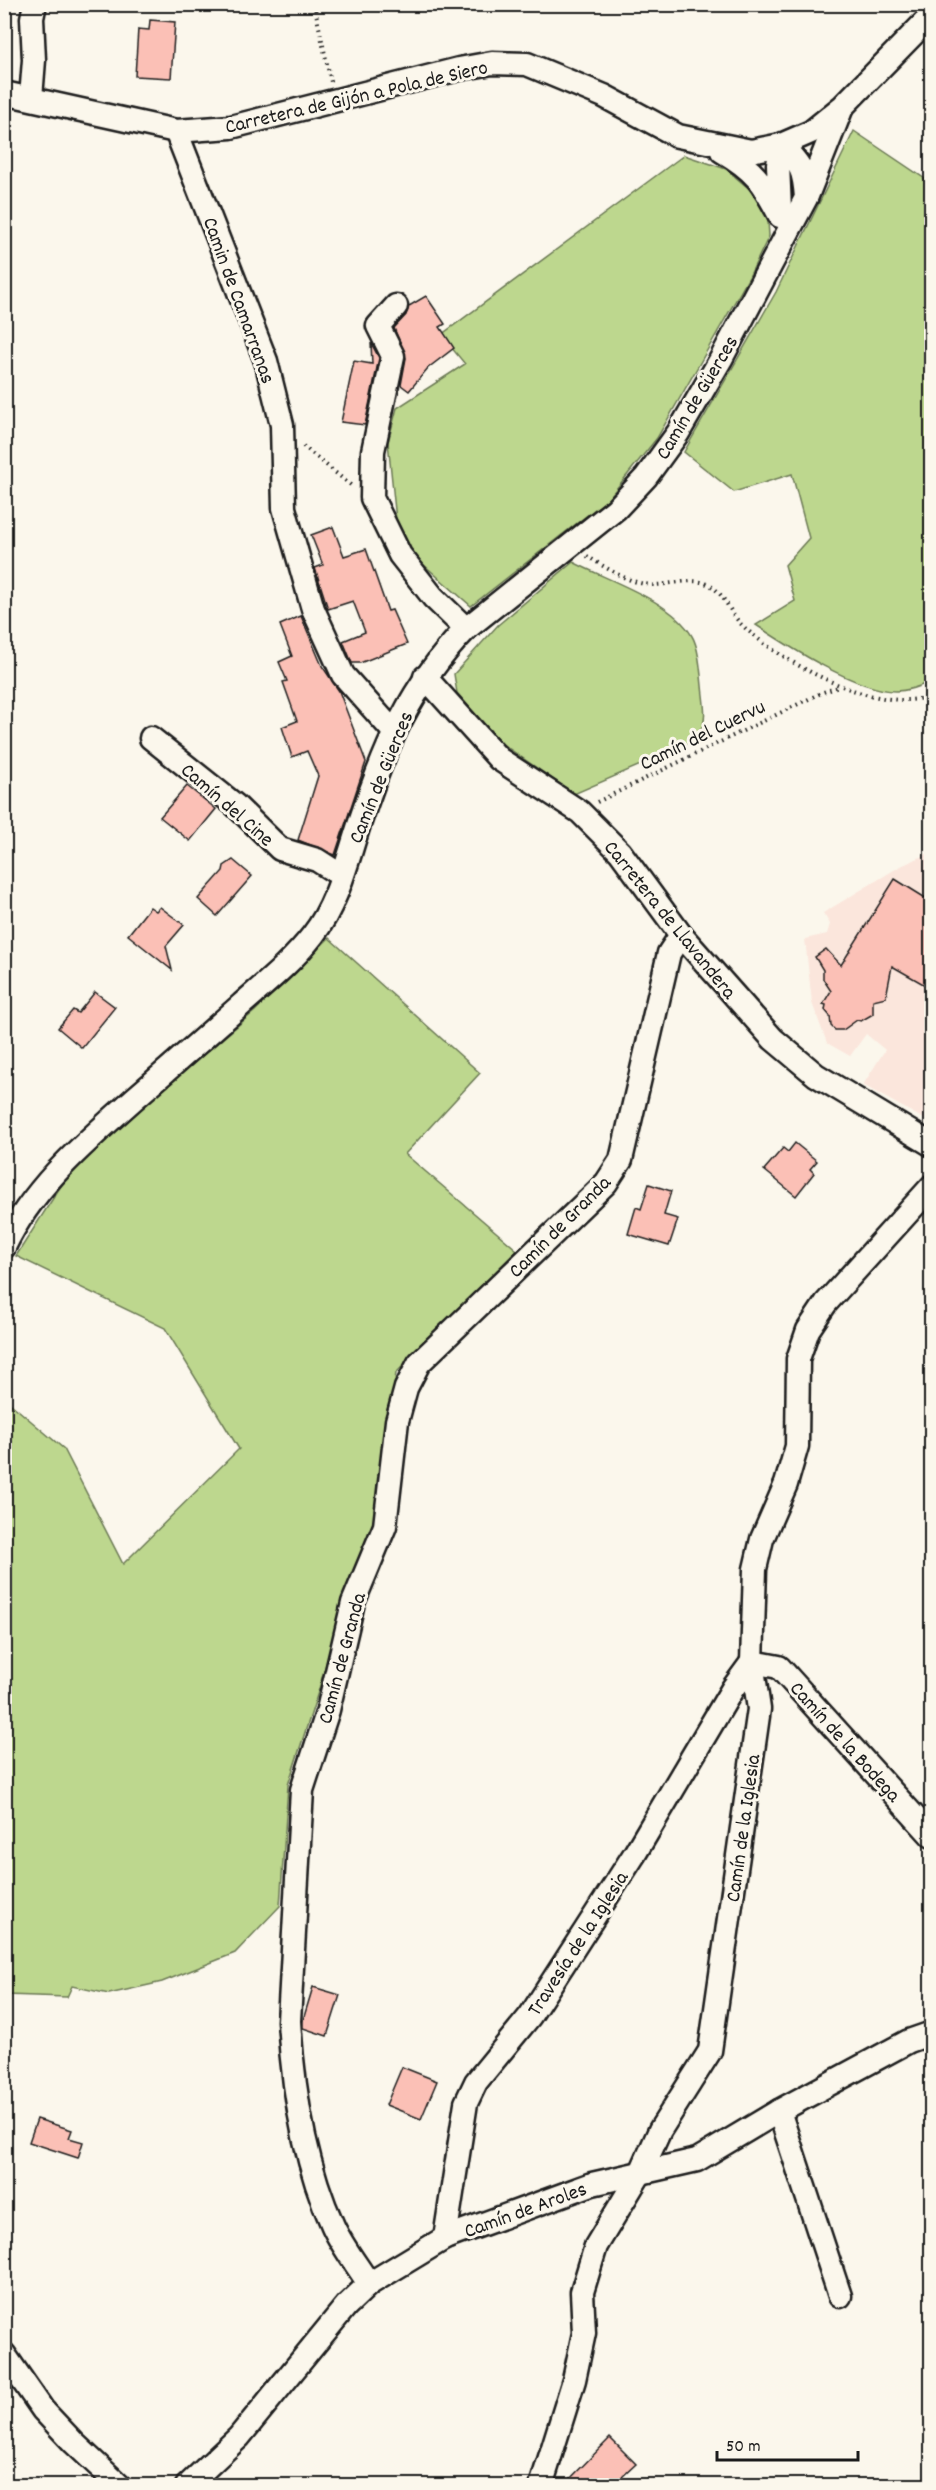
<svg xmlns="http://www.w3.org/2000/svg" width="936" height="2490" viewBox="0 0 936 2490" font-family="Dekko,sans-serif">
	<rect width="100%" height="100%" fill="#fbf7ec"/>
	<filter id="ink" filterUnits="userSpaceOnUse"><feTurbulence type="fractalNoise" baseFrequency=".0167" numOctaves="2"/><feDisplacementMap in="SourceGraphic" scale="12" xChannelSelector="R" yChannelSelector="G"/><feConvolveMatrix kernelMatrix="1 2 1 2 8 2 1 2 1" color-interpolation-filters="sRGB"/></filter>
	<g filter="url(#ink)">
		<polygon fill="#fbe6dc" points="931,852 931,1123 863,1085 885,1050 866,1034 850,1056 827,1043 812,1003 805,939 827,934 830,924 823,913 899,867"/>
		<g fill="#bdd78e" stroke="#6c7a55" stroke-width="1.5">
			<path d="M854,131l77,52v498c-10,5 -23,10 -35,10 -39,0 -108,-45 -140,-66l39,-24 -10,-36 24,-27 -17,-64 -58,18 -50,-40 92,-160z"/>
			<polygon points="684,155 726,169 767,204 769,236 749,277 657,438 608,499 471,606 408,551 396,520 388,442 397,408 465,364 441,335"/>
			<path d="M573,562c36,19 98,38 119,74 8,13 9,44 11,59 3,26 4,35 -19,51l-110,48 -73,-51 -44,-50 -3,-19 44,-49z"/>
			<polygon points="329,938 480,1073 405,1154 517,1250 396,1373 375,1525 343,1603 319,1689 288,1785 280,1906 235,1953 162,1982 109,1994 72,1986 67,1997 5,1995 5,1399 64,1449 123,1564 239,1449 165,1328 16,1256 75,1164 255,1011"/>
		</g>
		<g fill="#fbc0b6" stroke="#1c1c1c" stroke-width="1.5">
			<polygon points="150,20 175,22 171,78 135,76 138,29 149,30"/>
			<polygon points="426,296 445,324 440,327 454,348 428,368 409,391 401,385 406,358 394,328 406,315 409,306"/>
			<polygon points="371,343 379,358 365,425 341,422 354,361 372,364"/>
			<polygon points="333,527 344,556 366,549 388,611 392,610 407,644 360,663 352,663 343,641 365,632 353,601 328,609 315,568 323,565 311,535"/>
			<polygon points="301,616 322,666 339,691 366,762 335,855 298,840 318,776 307,751 292,757 282,727 297,721 283,682 287,681 279,662 292,656 280,625"/>
			<polygon points="187,786 216,809 190,841 160,817"/>
			<polygon points="233,860 252,876 217,916 198,899 223,871 224,866"/>
			<polygon points="895,879 932,902 932,989 892,966 886,997 873,1000 873,1014 861,1021 857,1020 843,1030 835,1030 831,1026 830,1016 825,1010 826,1005 823,1004 831,991 823,979 823,970 815,957 826,949 841,965"/>
			<polygon points="150,907 156,911 160,907 184,925 166,946 172,970 128,935"/>
			<polygon points="95,992 115,1007 82,1048 58,1028 73,1010 78,1013"/>
			<polygon points="795,1143 817,1161 810,1169 814,1173 796,1196 764,1170 783,1148 788,1152"/>
			<polygon points="649,1184 671,1191 664,1215 678,1219 669,1246 628,1234 636,1207 641,1209"/>
			<polygon points="313,1987 340,1995 327,2036 303,2028 303,2020"/>
			<polygon points="402,2067 437,2081 421,2119 386,2105"/>
			<polygon points="37,2119 72,2130 69,2138 83,2142 78,2158 29,2142"/>
			<polygon points="610,2438 636,2464 622,2477 630,2486 563,2486"/>
		</g>
		<g fill="none" stroke-linecap="round" stroke-linejoin="round">
			<g stroke="#1c1c1c" stroke-width="27">
				<g id="minor">
					<polyline points="4,93 176,131 231,127 459,69 492,63 527,64 604,96 678,136 751,151 781,145 811,132 843,106 932,15"/>
					<polyline points="31,98 34,60 32,18 35,4"/>
					<polyline points="176,131 266,361 282,425 284,508 313,609 343,675 394,732"/>
					<path d="M722,151c34,20 40,31 58,65"/>
					<polyline points="807,196 841,110"/>
					<polyline points="780,209 778,165 781,145"/>
					<polyline points="396,306 378,326 393,356 373,451 372,498 400,555 433,597 466,629"/>
					<polyline points="425,677 499,759 580,812 620,852 681,935 773,1039 816,1075 932,1145"/>
					<polyline points="151,738 235,805 280,849 317,860 342,876"/>
					<path d="M4,1247c29,-61 82,-105 131,-149 36,-31 71,-62 106,-93 25,-22 52,-44 72,-70 25,-32 34,-75 47,-113 25,-75 50,-135 106,-193l150,-120 30,-32 32,-44 43,-74 85,-161c-2,-29 -5,-33 -25,-53"/>
					<polyline points="752,1662 779,1667 932,1836"/>
					<polyline points="779,2111 840,2296"/>
					<polyline points="445,2238 466,2103 476,2082 530,2016 634,1855 733,1688 752,1662"/>
					<path d="M369,2284c-12,-19 -27,-38 -36,-58 -29,-63 -40,-137 -44,-205l13,-231 26,-80 25,-107 32,-77 12,-105 9,-33 13,-25 187,-180 15,-23 48,-207 12,-18"/>
					<polyline points="4,2354 43,2410 74,2443 120,2486"/>
					<polyline points="187,2486 239,2437 346,2306 369,2284 445,2238 592,2184 697,2160 779,2111 909,2041 932,2033"/>
					<polyline points="541,2486 574,2380 584,2333 582,2292 596,2246 642,2170 660,2130 710,2051 759,1709 752,1662 755,1569 762,1539 786,1484 797,1446 798,1359 808,1330 826,1303 932,1186"/>
				</g>
			</g>
			<g stroke="#1c1c1c" stroke-width="4" stroke-dasharray="1.5 4.5" stroke-linecap="butt">
				<polyline points="314,4 331,82"/>
				<polyline points="303,446 353,487"/>
				<path d="M587,556c19,12 43,28 66,29 16,0 40,-8 54,-1 17,7 22,29 35,41 37,36 138,92 190,70"/>
				<polyline points="597,802 823,692 839,687"/>
			</g>
			<use href="#minor" stroke="#fbf7ec" stroke-width="22"/>
		</g>
	</g>
	<g text-anchor="middle" stroke-width="6" stroke-linejoin="round" paint-order="stroke">
		<g font-size="21" fill="#1c1c1c" stroke="#fbf7ec">
			<text transform="translate(356 96) rotate(-13)" y="7">Carretera de Gijón a Pola de Siero</text>
			<text transform="translate(240 300) rotate(70)" y="7">Camin de Camarranas</text>
			<text transform="translate(696 397) rotate(-59)" y="7">Camín de Güerces</text>
			<text transform="translate(702 734) rotate(-26)" y="7">Camín del Cuervu</text>
			<text transform="translate(380 777) rotate(-68)" y="7">Camín de Güerces</text>
			<text transform="translate(228 804) rotate(41)" y="7">Camín del Cine</text>
			<text transform="translate(671 919) rotate(51)" y="7">Carretera de Llavandera</text>
			<text transform="translate(559 1226) rotate(-45)" y="7">Camín de Granda</text>
			<text transform="translate(341 1658) rotate(-75)" y="7">Camín de Granda</text>
			<text transform="translate(846 1741) rotate(48)" y="7">Camín de la Bodega</text>
			<text transform="translate(742 1828) rotate(-82)" y="7">Camín de la Iglesia</text>
			<text transform="translate(577 1943) rotate(-57)" y="7">Travesía de la Iglesia</text>
			<text transform="translate(525 2209) rotate(-20)" y="7">Camín de Aroles</text>
		</g>
	</g>
	<rect width="936" height="2490" fill="none" stroke="#fbf7ec" stroke-width="24"/>
	<rect x="12" y="12" width="912" height="2466" fill="none" stroke="#1c1c1c" stroke-width="2" filter="url(#ink)"/>
	<path d="M717 2451v9h141v-9" fill="none" stroke="#1c1c1c" stroke-width="3"/>
	<text x="726" y="2451" font-size="18" fill="#1c1c1c" stroke="#fbf7ec" stroke-width="4.5" paint-order="stroke">50 m</text>
</svg>
